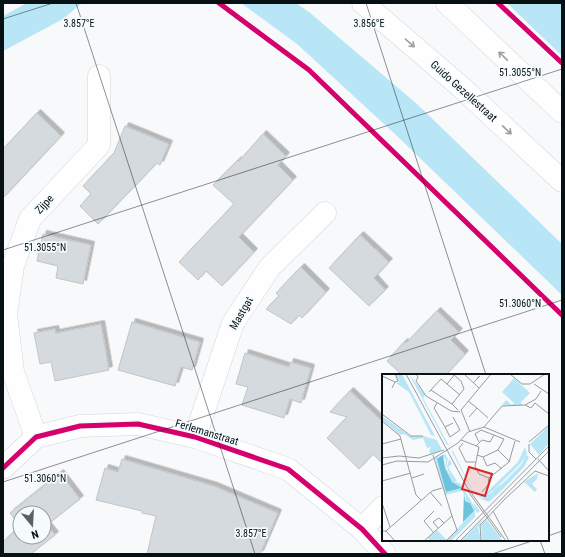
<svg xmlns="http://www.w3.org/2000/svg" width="565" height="557" viewBox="0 0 565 557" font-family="'Roboto Condensed',sans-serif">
	<defs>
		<filter id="shadow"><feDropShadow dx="3.5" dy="-3.5" stdDeviation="0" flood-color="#0004"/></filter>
	</defs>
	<rect width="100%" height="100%" fill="#f7f9fb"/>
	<g fill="#b9e6f7">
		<polygon points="27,3 82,3 63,19 3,51 3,16"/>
		<polygon points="241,3 296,3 309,12 417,104 562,244 562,295 396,135 297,44"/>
		<polygon points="507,3 562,3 562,56"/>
	</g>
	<g fill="#d4dadd" stroke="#bfc5c7" filter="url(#shadow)">
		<polygon points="37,113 61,136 3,198 3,149"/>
		<polygon points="125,126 169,144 160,165 157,163 98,224 80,206 91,194 83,186 114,153"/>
		<polygon points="263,134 286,156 278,165 293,180 239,237 254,252 222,286 206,271 198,280 179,262 234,204 213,185 238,160 239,161"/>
		<polygon points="43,234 91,245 83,284 56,278 58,266 37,261"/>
		<polygon points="360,235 389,262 374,278 385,290 369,306 329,268"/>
		<polygon points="301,267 326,292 302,318 299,315 291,324 266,309 279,296 276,293"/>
		<polygon points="437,311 459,332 451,340 465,354 446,375 402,375 387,361 404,342 406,343"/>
		<polygon points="132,322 200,342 192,370 181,367 175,386 118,370"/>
		<polygon points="101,324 109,370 55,381 51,362 40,364 34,333 55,329 56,333"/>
		<polygon points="245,353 289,367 290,362 311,368 301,403 290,399 284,418 242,405 248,387 236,384"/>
		<polygon points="350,391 383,422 383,464 373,454 359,469 327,438 347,417 330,412"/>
		<polygon points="122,459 214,486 278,513 260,554 147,554 156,516 142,513 142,511 96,500 105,468 118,472"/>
		<polygon points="60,473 80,499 47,525 55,535 31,554 3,554 3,542 20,526 20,537 44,537 44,513 20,513 20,526 10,513"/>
	</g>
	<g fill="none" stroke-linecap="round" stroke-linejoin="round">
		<g stroke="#d2d7db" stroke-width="23">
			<g id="street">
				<polyline points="36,437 13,372 6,314 13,266 30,219 99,145 99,76"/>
				<polyline points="195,437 233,323 270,267 325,213"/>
				<polyline points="3,468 36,437 80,426 138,424 195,437 288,469 362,529 385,554"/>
				<polyline points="362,529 383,507"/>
			</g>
		</g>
		<g stroke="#d2d7db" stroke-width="23">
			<g id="secondary">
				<polyline points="363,3 461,87 562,181"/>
				<polyline points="447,3 562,112"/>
			</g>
		</g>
		<polyline stroke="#d8dadb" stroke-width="2.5" stroke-dasharray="2 3" stroke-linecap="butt" points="3,4 6,3"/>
		<use href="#street" stroke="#fefefe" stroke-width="22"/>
		<use href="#secondary" stroke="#fefefe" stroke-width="22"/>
		<g stroke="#f5fafd" stroke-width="8">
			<g id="cycleway">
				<polyline points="219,3 309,70 562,315"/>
				<polyline points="498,3 562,63"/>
				<polyline points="3,468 36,437 80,426 138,424 195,437 288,469 362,529 385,554"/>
			</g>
		</g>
		<use href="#cycleway" stroke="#d6006c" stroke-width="5"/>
	</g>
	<defs><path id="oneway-shaft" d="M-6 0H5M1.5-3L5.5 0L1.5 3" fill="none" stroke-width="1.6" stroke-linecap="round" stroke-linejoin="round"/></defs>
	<g stroke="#9b9fa0">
		<use href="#oneway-shaft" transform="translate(410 43) rotate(41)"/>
		<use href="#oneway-shaft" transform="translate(503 56) rotate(-136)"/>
		<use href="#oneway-shaft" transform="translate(507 130) rotate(43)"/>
	</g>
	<path fill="none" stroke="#071013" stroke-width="1" stroke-opacity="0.45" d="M76,3l179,551M366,3l120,372M3,19l50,-16M3,250l559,-181M3,482l559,-182M548,536l14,-5M540,540l5,14M492,554l43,-14"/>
	<g text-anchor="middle" stroke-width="3.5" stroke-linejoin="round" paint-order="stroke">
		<g font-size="11" fill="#071013" stroke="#f5fafd">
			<text transform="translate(464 91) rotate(42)" y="4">Guido Gezellestraat</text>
			<text transform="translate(44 204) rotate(-47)" y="4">Zijpe</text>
			<text transform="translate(241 313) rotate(-60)" y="4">Mastgat</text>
			<text transform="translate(207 432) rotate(17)" y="4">Ferlemanstraat</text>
		</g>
	</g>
	<g transform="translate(382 374)">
		<rect width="167" height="167" fill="#f7f9fb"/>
		<path d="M13,0h7l33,62 -4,-1 -22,-43 -13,-9 3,-1zM27,0l16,21 -2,3 25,46 7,-1 -8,2zM132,4l16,15 -9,9 1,3h-20l4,-5 6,5 2,-2 -12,-11zM0,42l28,20h13l14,4 5,10 -11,5 -2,-4 2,-4 -4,1 -4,-10 -10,2 -9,-6 -4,1 -18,-15zM167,52v17l-10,12 -9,-11zM143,73l2,7 -7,10 -29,29 -11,5 -1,-2 6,-2 33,-32zM69,76l2,1 20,40 10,11 -10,-10zM63,80l3,5 -2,9 4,7 -3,-8 2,-8 3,5 -4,3 9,14h-3l7,3 14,24 -2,-6 7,9 -3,2 -2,-4v8l-24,24h-21l-2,-3 9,-8 10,10 27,-29 -5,-9 -4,-1 1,-5 -4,-5 -17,4 -10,-37zM61,82l3,4 -1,8 7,14 10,6 -16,4 -9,-33zM144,81l3,2 -5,10 -23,24 -12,11 -8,-3 21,-15 19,-19zM156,99l-1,6 -5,5 5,5 -2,3 -11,-10zM102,144l-6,9 3,13 -20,1zM104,145l13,17 4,5h-21l-1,-16z" fill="#b9e6f7" fill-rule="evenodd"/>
		<path d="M61,81l2,13 7,14 10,6 -16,4 -9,-33zM82,118l1,9 5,2 4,8 -11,11z" fill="#6dc2dc"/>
		<path fill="none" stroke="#979c9e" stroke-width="1" d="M24,0l61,113 39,54M34,0l2,3 -2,4 10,15 25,15 9,1M82,0l15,14M128,0l12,10h8l15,-10M72,1l7,6 3,8 -12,15 6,6M0,2l13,6M91,9l7,-7 -3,2M65,10l8,-10M152,10l15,10M10,14l3,-6 3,-1 -3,-7M49,16l21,14M47,18l12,-13 19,16M86,27l9,7 -8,9M55,29l-3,5 11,19 8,-4M143,31l6,3 4,-5 14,11M95,34l11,10M0,40l29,22h12M0,47l18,15 16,59 5,5M63,53l5,10 10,-7 -7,-13M102,53l18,-21 23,-1 11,-6 5,-8M102,53l36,15M88,58l-9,-22 30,-36M79,66l18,7 -4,19 4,8 10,4 20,-16 6,-21M97,68l-4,-8 6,-4 23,9 -6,11M147,68l20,-17M81,69l-4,5 7,14h9M0,70l19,-5M147,70v8l7,7M94,72l6,-6 8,2 4,-7M95,81l6,2 4,9 8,-3 7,6M101,83l15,-7 11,11M0,84l17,-2 20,2 25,-8M156,85l11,12M0,91l15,-4 31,1 30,-19 10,-11 16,-5M30,104l12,-4M0,107l29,-8M85,116l34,47M48,118l12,14M100,118l6,-7 1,-7M0,129l8,24M111,137l16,30M56,154l-5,-6 6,-4 5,5M0,157h4l46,-40 10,-3M4,157l9,10M51,158l-9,-11 10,-10M42,167l28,-25 -19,-61M64,167l11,-11 -5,-14M73,167l94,-95M78,167l89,-90M99,167l-1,-16 25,-26 30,-28 14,5"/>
		<path fill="#d62828" fill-opacity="0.15" stroke="#d62828" stroke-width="2" d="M87,93l23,7 -7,22 -23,-7z"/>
		<rect width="167" height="167" fill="none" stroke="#071013" stroke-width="2"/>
	</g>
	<g font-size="10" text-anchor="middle" fill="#071013" stroke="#f5fafd" stroke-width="3.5" stroke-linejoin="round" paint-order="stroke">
		<text x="79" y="27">3.857°E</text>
		<text x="369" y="27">3.856°E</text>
		<text x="520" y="76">51.3055°N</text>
		<text x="45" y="251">51.3055°N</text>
		<text x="520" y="307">51.3060°N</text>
		<text x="45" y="482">51.3060°N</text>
		<text x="251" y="537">3.857°E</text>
	</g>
	<rect width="565" height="557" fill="none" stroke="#071013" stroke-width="8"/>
	<g transform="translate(32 525) rotate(162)"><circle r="19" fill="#f5fafd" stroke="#969c9f"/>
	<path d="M0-3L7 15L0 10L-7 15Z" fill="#5b6264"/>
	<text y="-6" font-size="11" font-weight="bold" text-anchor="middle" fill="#071013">N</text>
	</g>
</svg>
